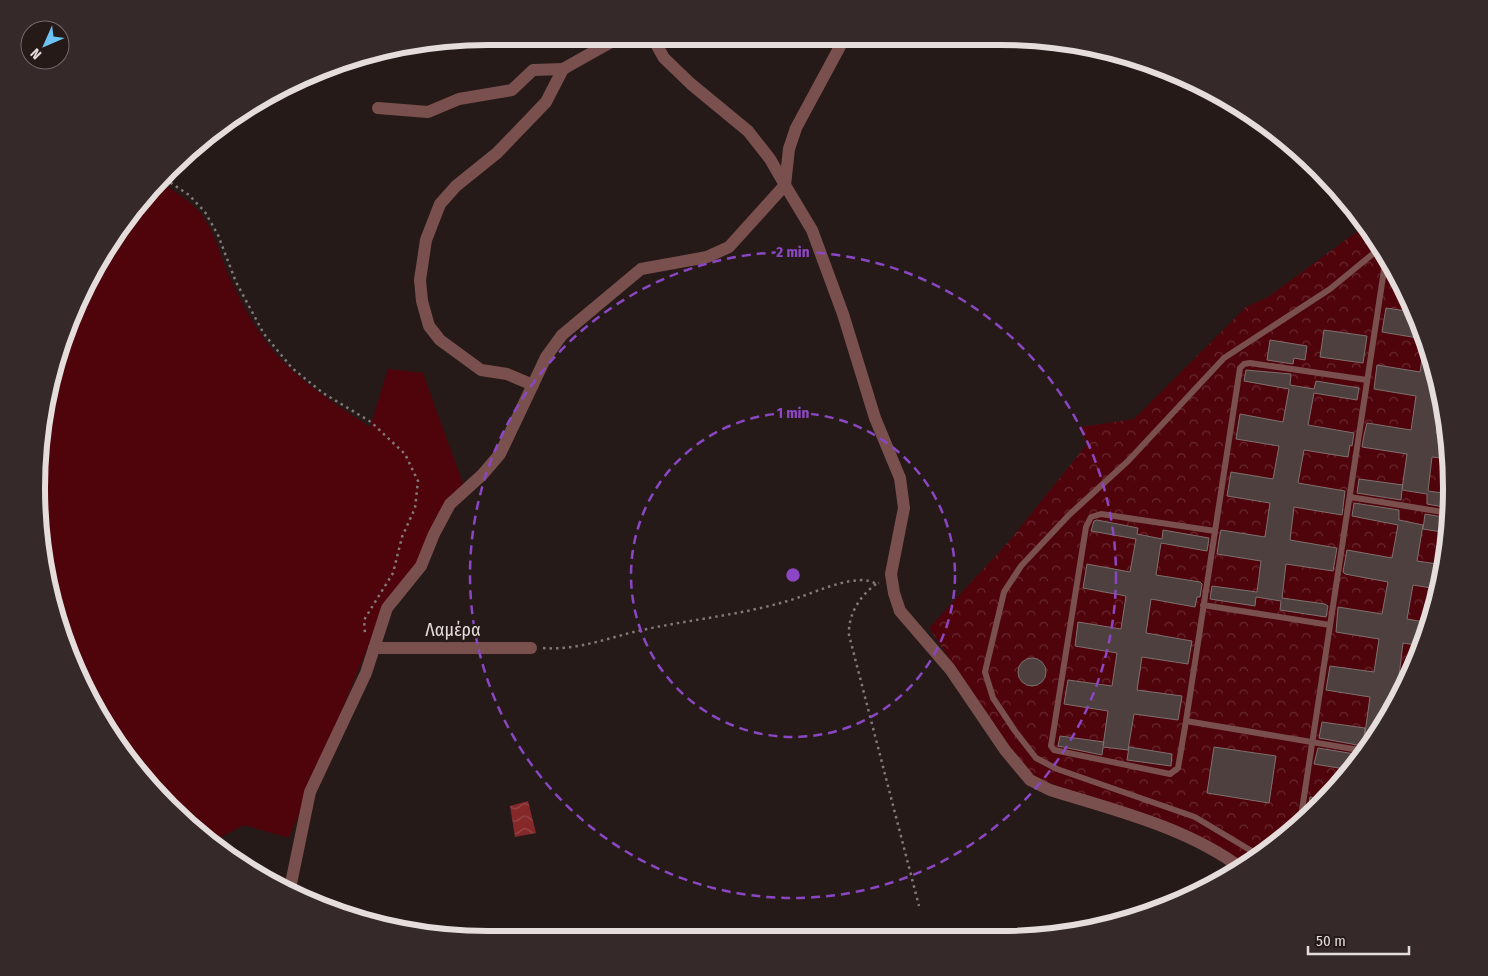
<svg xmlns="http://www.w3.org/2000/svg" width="1488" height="976" viewBox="0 0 1488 976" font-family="'Fira Sans Condensed',sans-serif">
	<defs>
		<pattern id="park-crowns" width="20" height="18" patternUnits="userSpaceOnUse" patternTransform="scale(1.25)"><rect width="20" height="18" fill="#4f040c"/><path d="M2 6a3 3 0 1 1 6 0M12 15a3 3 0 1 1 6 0" fill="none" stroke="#68282f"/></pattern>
		<pattern id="water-waves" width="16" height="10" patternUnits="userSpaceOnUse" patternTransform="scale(1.25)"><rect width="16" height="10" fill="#85282a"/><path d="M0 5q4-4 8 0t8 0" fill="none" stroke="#964748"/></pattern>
	</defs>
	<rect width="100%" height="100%" fill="#261a19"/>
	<path fill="#4f040c" d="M162,182c13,11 28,18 39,32 12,16 18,36 25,55 8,19 19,41 30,58 27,45 72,72 114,100l18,-58 35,4 40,111 -28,34 -11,35 -46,69 -89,216 -45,-13 -32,17 -22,-15 -93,-113 -45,-109 -15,-147 34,-143 59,-102z"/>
	<polygon fill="url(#park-crowns)" points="1366,225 1405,288 1436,371 1451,459 1448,547 1428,633 1391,714 1339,786 1275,847 1244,866 1033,776 1020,764 929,628 1011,539 1087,444 1080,427 1134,419 1246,307 1268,297"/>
	<polygon fill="url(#water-waves)" points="528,801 536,833 515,837 510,806"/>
	<g fill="#4d403f" stroke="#7f706f">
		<polygon points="1386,308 1414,312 1424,339 1382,332"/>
		<polygon points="1324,330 1367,336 1363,363 1320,357"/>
		<polygon points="1270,340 1307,346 1305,360 1294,358 1293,364 1267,360"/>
		<polygon points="1425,341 1436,371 1441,398 1436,433 1447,435 1451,459 1432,457 1428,491 1450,494 1449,508 1427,504 1427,494 1402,490 1401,500 1357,493 1359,479 1403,485 1402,489 1407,454 1362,447 1364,435 1367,423 1411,430 1416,396 1374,389 1377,365 1420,372"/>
		<polygon points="1246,370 1291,374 1290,385 1314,389 1316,381 1359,388 1357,400 1314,393 1308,425 1354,433 1352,446 1350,445 1348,457 1304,450 1298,483 1345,491 1342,515 1294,507 1290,540 1337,548 1333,571 1286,564 1282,598 1325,604 1328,606 1326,617 1280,610 1281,601 1256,597 1255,606 1210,599 1212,586 1257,592 1261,561 1217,554 1219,540 1221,530 1265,537 1270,503 1227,496 1231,472 1273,479 1279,446 1236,439 1240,414 1283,422 1289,389 1244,381"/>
		<polygon points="1354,503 1399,510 1399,520 1423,525 1417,561 1444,565 1438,589 1413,585 1407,619 1430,623 1428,633 1422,646 1403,643 1399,676 1408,677 1391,714 1376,735 1365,733 1370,697 1326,690 1330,666 1374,672 1379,639 1336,632 1338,607 1382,614 1388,582 1345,574 1343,572 1347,550 1392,558 1398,525 1352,516"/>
		<polygon points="1425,514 1449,518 1448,533 1423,529"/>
		<polygon points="1097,520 1138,528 1137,534 1162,539 1163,530 1209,538 1207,551 1161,543 1156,575 1200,582 1202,584 1200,597 1197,597 1195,607 1151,599 1146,633 1192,641 1188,664 1142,657 1137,690 1182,696 1178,720 1134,714 1128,750 1103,747 1102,755 1058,746 1060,736 1104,742 1103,746 1108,711 1064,704 1068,680 1112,686 1117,653 1075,646 1078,622 1121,629 1126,596 1083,588 1087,564 1130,572 1136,539 1091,531 1094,521"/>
		<circle cx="1032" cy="672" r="14"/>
		<polygon points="1322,722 1365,728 1363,746 1319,738"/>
		<polygon points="1129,747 1172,754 1171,766 1127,760"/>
		<polygon points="1214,747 1276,756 1269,803 1207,793"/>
		<polygon points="1318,748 1361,755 1351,770 1314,764"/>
		<polygon points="1310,797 1325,800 1307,817"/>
	</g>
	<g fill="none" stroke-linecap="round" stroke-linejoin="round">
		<g stroke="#827877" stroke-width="2.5" stroke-dasharray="2.5 4" stroke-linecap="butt">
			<polyline points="165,179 189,195 205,212 218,235 236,282 264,334 292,368 323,393 371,422 405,454 418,481 415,508 402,537 393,573 364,620 365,633"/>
			<path d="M876,584c-16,12 -28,30 -27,51l70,271"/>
			<path d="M543,648c36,3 69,-12 104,-19 52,-11 103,-15 153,-32 18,-6 60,-25 76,-13l3,-1"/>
		</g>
		<g stroke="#7a504e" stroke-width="6">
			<polyline points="1350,497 1449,513"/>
			<polyline points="1215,531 1101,514 1091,517 1086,527 1052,740 1051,746 1054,750 1170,774 1178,768 1186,721 1240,368 1244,364 1250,363 1367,380"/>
			<polyline points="1203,605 1330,625"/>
			<polyline points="1186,721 1365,751"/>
			<polyline points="1300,823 1384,270 1389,262"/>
			<polyline points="1260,856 1195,817 1057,769 1036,758 1015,731 993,698 985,672 1004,592 1021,566 1069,515 1128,461 1224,358 1330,289 1380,248"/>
		</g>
		<g stroke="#7a504e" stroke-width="12">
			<path d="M844,39l-48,89 -7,21 -4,36 27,45 31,84 32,104 25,60 4,30 -13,66 3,19 6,18 50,58 55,81 25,30 20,10c64,20 136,37 191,78"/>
			<polyline points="378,108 428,112 459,99 512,90 533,70 563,69"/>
			<polyline points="533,385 507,374 481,370 440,340 429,326 422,301 420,280 426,240 440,204 456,186 497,153 546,102 563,69 620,37"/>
			<polyline points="374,648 531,648"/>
			<polyline points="289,893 310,792 366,673 387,608 421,566 434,534 450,504 482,475 500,454 546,357 562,335 641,269 707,257 729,247 785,185 770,159 748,131 691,84 664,58 652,37"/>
		</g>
	</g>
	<g fill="none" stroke="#8b47c3" stroke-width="2.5" stroke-dasharray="9 6">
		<circle cx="793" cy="575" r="162"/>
		<circle cx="793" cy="575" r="323"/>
	</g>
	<g text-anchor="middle" stroke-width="5" stroke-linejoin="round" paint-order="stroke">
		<g font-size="18" fill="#e5dddc" stroke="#261a19">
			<text x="453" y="636">Λαμέρα</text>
		</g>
	</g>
	<path d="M0 0H1488V976H0ZM488 45H1000A443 443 0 0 1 1443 488V488A443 443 0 0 1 1000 931H488A443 443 0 0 1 45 488V488A443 443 0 0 1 488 45Z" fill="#352a29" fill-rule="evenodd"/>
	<path fill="none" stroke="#e5dddc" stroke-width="6" d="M488 45H1000A443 443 0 0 1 1443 488V488A443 443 0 0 1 1000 931H488A443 443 0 0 1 45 488V488A443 443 0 0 1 488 45Z"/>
	<circle cx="793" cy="575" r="8" fill="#8b47c3" stroke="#261a19" stroke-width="2.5"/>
	<g font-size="15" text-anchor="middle" font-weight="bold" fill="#8b47c3" stroke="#261a19" stroke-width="5" stroke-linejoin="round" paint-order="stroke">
		<text x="793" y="257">2 min</text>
		<text x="793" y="418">1 min</text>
	</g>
	<g transform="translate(45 45) rotate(225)"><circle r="24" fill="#261a19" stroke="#726867"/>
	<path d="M0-4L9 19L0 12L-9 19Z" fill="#6ac3f1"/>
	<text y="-8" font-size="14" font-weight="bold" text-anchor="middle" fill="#e5dddc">N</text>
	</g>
	<path d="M1308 946v8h101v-8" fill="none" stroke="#e5dddc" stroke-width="2.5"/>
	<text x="1316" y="946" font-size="15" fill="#e5dddc" stroke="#261a19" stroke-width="4" paint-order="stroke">50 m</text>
</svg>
